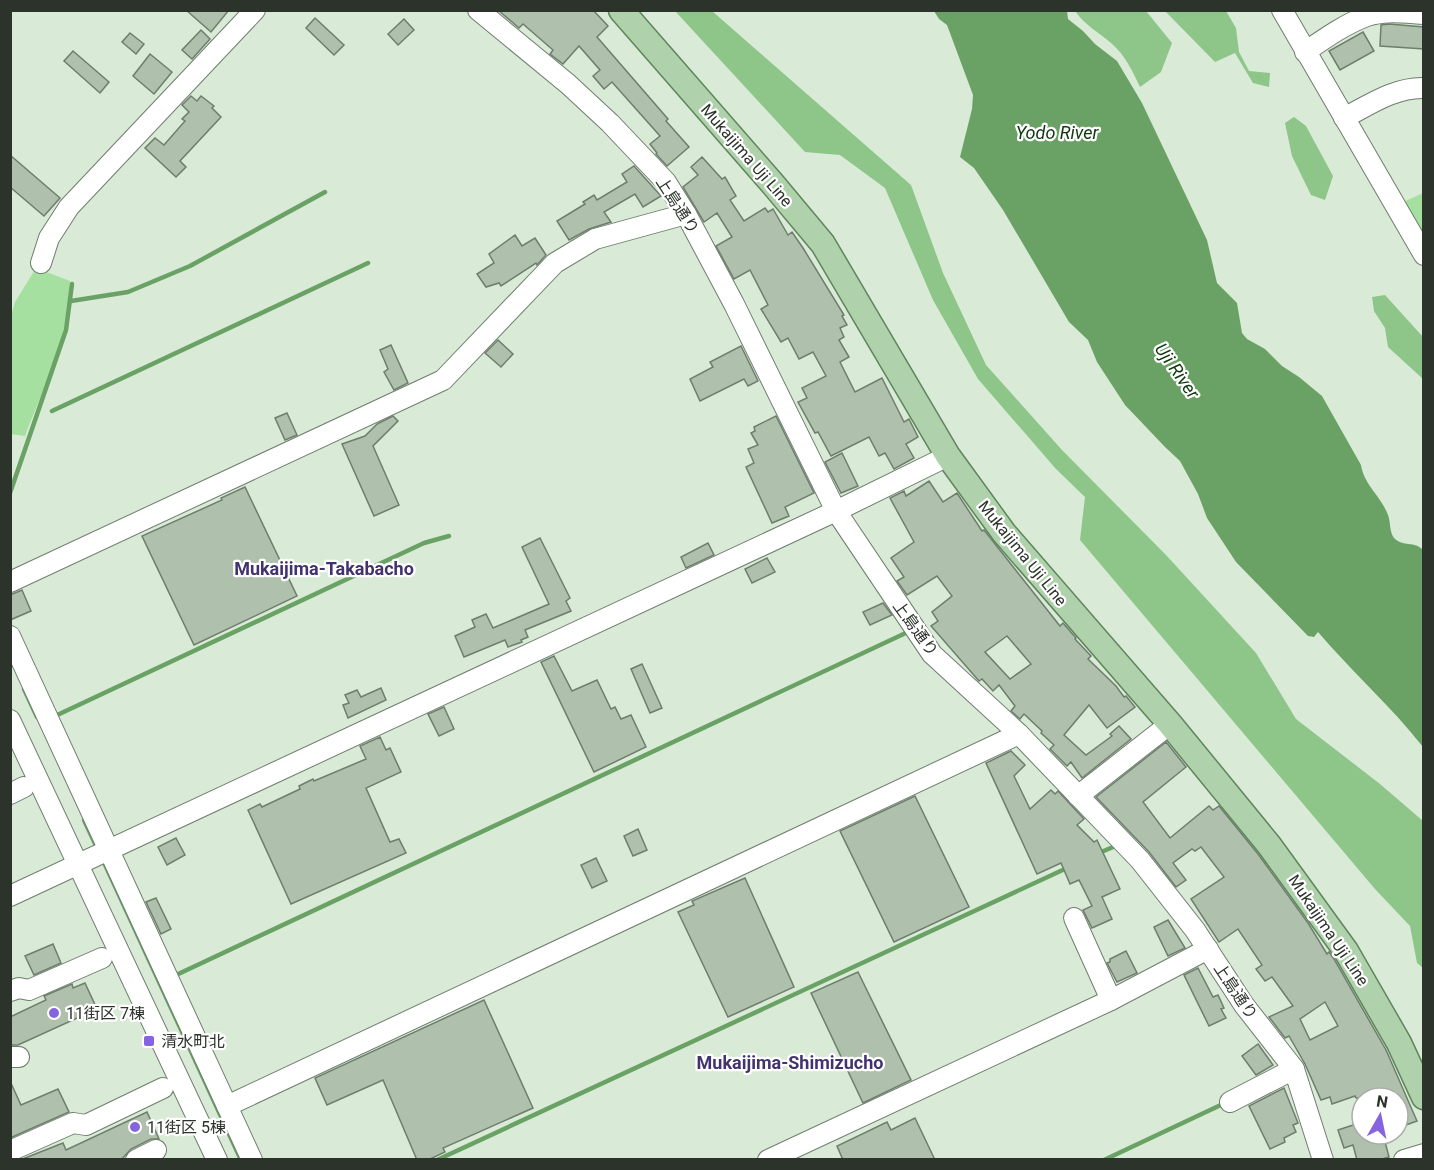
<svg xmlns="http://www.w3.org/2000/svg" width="1434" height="1170" viewBox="0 0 1434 1170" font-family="Roboto,'Noto Sans JP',sans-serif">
	<rect width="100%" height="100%" fill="#d9ead7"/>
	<g fill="#a6e0a1">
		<polygon points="1423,193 1423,242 1401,203"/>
		<path d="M36,268l34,13c0,54 -26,105 -45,155l-14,-2 -1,-115 5,-17z"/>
	</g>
	<g fill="#8dc688">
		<polygon points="675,11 712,11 911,185 943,273 986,365 1062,450 1166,555 1256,653 1296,719 1380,784 1423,821 1423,968 1417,963 1410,926 1375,889 1080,540 1085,497 1056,469 978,379 933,300 885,188 840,155 805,152"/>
		<path d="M1075,11h71l26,32 -11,29 -21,15c-8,-17 -15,-32 -29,-44 -14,-12 -25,-17 -36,-32z"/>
		<polygon points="1165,11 1226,11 1236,28 1239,52 1249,71 1270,73 1269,87 1253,83 1235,53 1215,62"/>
		<polygon points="1294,117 1306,126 1333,176 1325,200 1311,195 1292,156 1285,123"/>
		<polygon points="1385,295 1423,337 1423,379 1388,347 1385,328 1374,311 1372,297"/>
	</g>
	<path fill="#6aa266" d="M934,11h133l1,8 15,12 12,13 22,17 25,42 65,137 10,43 20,20 5,30 5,6 18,10 17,17 17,11 23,19 39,69c3,20 20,31 27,50 3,8 1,16 6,23 9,9 21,3 29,12v197c-32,-41 -71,-75 -105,-115l-4,5 -6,-1 -72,-74 -29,-44 -9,-24 -18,-33 -15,-14 -40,-42 -28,-43 -9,-22 -19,-18 -66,-112 -29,-42 -14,-11 12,-48 1,-14 -26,-70 -8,-6z"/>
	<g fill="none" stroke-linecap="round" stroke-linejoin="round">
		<g stroke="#6aa266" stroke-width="4.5">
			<polyline points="71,301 128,292 190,266 325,192"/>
			<polyline points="52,411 368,263"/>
			<polyline points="10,493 66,330 72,284"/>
			<polyline points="24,689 37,717"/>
			<polyline points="53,717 424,543 449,536"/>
			<polyline points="84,820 98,850"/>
			<polyline points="1099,853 1113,847"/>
			<polyline points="102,858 241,1160"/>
			<polyline points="174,976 910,631"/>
			<polyline points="437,1160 1067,868"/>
			<polyline points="1104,1160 1225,1103"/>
		</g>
	</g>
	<g fill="#afc0ad" stroke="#6e7e6d" stroke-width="1.5" fill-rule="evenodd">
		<polygon points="186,10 229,10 211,32"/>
		<polygon points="498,10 593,10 608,26 597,37 668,119 666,121 689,147 667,166 656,154 657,153 650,144 660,136 612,82 604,89 593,76 600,70 579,46 563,64 550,54 553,50 523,24 519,28"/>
		<polygon points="315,18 344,45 334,55 306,28"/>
		<polygon points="404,19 414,30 398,45 388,34"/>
		<polygon points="1389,24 1424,27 1424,49 1380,46 1381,25"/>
		<polygon points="201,30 210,39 192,59 182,50"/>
		<polygon points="1363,32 1374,51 1340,70 1329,51"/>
		<polygon points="130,33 144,44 136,54 122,42"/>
		<polygon points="73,51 109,82 100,93 64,61"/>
		<polygon points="150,54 172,72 154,94 133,76"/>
		<polygon points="191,96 197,101 201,96 214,106 212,108 221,117 180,161 186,167 176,177 145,148 155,138 164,145 185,121 182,119 189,112 182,105"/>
		<polygon points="10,155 60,198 44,216 10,187"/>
		<polygon points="702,157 722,179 725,177 736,196 730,200 744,221 765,208 768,212 773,209 788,235 792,232 803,248 844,315 842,316 847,325 840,328 844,337 839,340 849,357 840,362 855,392 882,378 904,422 909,419 918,437 906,444 914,458 894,469 885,453 879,456 869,437 831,456 818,432 815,433 798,402 807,398 802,388 826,376 813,352 799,359 788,338 781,342 761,309 768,305 750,270 734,279 716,246 732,237 717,213 704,222 683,187 698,175 691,167"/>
		<polygon points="634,166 661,196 643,207 635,194 604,212 611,222 589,229 569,240 557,221 585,204 583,202 594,195 597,200 627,182 622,174"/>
		<polygon points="515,235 522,246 535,238 546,255 537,265 536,263 501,286 499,283 486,287 477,274 494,263 489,254"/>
		<polygon points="498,340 513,354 501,367 485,353"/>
		<polygon points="391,345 408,383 394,390 384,372 388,369 380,350"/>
		<polygon points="741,346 758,381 748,386 744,379 700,401 690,379 713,367 710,362"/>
		<polygon points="287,413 297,435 285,440 275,418"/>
		<polygon points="393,416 398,421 373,446 399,505 374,516 342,444 365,436 377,424"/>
		<polygon points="776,416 814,493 785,507 789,516 772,523 746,467 754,463 748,449 758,445 751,433 755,431 754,427"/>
		<polygon points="842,453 858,486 841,493 825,462"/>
		<path d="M929,481l14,21 14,-9 25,38 2,-1 76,96 3,-3 13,15 -1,1 16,17 -3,3 28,27 8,11 2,-1 9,11 -28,21 -18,-23 -25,30 22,20 26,-19 -2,-2 9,-8 12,13 -49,39 -11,-16 -4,4 -17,-17 4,-4 -13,-12 1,-2 -18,-17 -4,5 -9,-8 4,-5 -16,-21 -6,6 -11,-12 -3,2 -48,-55 7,-5 -6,-9 20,-16 -15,-20 -30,19 -10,-14 7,-4 -13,-19 23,-16 -24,-44 14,-7 2,5zM1007,636l24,28 -21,15 -25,-27z"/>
		<polygon points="245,487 297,596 194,645 142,536 222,500 221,498"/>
		<polygon points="540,538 570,598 566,601 571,611 525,630 528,637 521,640 522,642 508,647 505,640 464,657 455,636 475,627 472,620 486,614 493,628 549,604 522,547"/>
		<polygon points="708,543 714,555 686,568 681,557"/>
		<polygon points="767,558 775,572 752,583 745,569"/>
		<polygon points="22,590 31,611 10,620 10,595"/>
		<polygon points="883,603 892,615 870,625 863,612"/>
		<polygon points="554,656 572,691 597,680 611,709 615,707 621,719 631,715 646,747 594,772 541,662"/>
		<polygon points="642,664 662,708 650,713 631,669"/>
		<polygon points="381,688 386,700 348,718 343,705 349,703 345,695 357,690 361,697"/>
		<polygon points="444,707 454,729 439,736 428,714"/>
		<polygon points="380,737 386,750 390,748 401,772 366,788 390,842 399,839 406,853 291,904 248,810 260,804 262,807 300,789 299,786 313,779 314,781 366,759 360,746"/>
		<path d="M1166,742l20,25 -43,35 27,36 39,-32 4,4 6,-4 39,48 50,69 19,31 2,-2 5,7 52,91 31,71 -19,7v-30h-42l-1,-2 -23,8 -2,-7 -9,3 -16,-36 -16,-28 -4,2 -16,-21 24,-11 -21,-29 -7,4 -9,-12 6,-4 -24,-36 -19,13 -28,-43 33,-22 -23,-30 -6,4 -3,-2 -19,14 13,17 -10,7 -27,-35 -53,-55zM1325,1002l13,24 -28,14 -10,-21z"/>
		<polygon points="1011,751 1025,765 1014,776 1030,809 1051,790 1055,794 1058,791 1084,819 1077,825 1094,842 1097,840 1120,889 1102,897 1112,919 1092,928 1083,910 1092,906 1079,880 1070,884 1061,863 1037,874 986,763"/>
		<polygon points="915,796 969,907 894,942 840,831"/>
		<polygon points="638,829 647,850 633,856 624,836"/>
		<polygon points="176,838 185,855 167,865 158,847"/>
		<polygon points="596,858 607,881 592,888 581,865"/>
		<polygon points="745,878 794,987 728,1017 678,912 694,905 692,901"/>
		<polygon points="156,898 171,929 161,934 146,902"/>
		<polygon points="1168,920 1185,948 1168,956 1154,927"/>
		<polygon points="53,944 61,963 34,975 25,956"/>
		<polygon points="1126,951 1137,973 1117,982 1107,963 1110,962 1110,959"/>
		<polygon points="1198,968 1213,997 1218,995 1224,1008 1221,1009 1226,1018 1209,1026 1184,975"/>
		<polygon points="858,972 911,1080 863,1103 811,993"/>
		<polygon points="85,983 97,1009 18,1045 10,1045 10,1017 46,1000 44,996 72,984 73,988"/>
		<polygon points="484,1000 533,1108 443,1148 445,1152 428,1160 417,1160 383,1080 327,1105 315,1078"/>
		<polygon points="1258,1044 1273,1065 1256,1075 1242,1056"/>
		<polygon points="10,1081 21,1105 58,1089 69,1112 10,1138"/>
		<polygon points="1284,1088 1298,1123 1293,1125 1296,1132 1284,1138 1285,1142 1270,1149 1249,1106"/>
		<polygon points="147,1112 159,1139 151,1139 131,1149 121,1160 20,1160 63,1143 66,1150"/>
		<polygon points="915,1118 935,1160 843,1160 837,1146 887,1122 891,1130"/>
		<polygon points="1362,1122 1362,1134 1383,1134 1389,1157 1379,1160 1357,1160 1353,1145 1344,1148 1338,1130"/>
	</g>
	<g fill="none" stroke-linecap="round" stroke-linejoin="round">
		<g stroke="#6e7e6d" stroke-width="22">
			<g id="minor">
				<polyline points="478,10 568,84 610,123 666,182 686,214 734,304 836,511 932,654 1019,734 1140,860 1195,930 1244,1005 1294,1069 1323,1160"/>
				<polyline points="1282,10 1424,255"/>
				<path d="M1305,52c19,-13 40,-28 62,-36 17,-6 38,-3 57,-2"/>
				<path d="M1344,118c25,-13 51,-31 80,-30"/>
				<polyline points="41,263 49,238 69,207 255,10"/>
				<polyline points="10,582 443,380 555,263 595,239 686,214"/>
				<polyline points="10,636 252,1160"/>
				<polyline points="10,720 217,1160"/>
				<polyline points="10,794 24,787"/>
				<polyline points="1078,796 1170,724"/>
				<polyline points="10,896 836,511 948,456"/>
				<polyline points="1074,918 1111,1000"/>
				<polyline points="10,991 19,988 29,990 102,958"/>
				<polyline points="10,1057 19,1057"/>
				<polyline points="1230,1102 1294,1069"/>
				<polyline points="227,1106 1019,734"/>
				<polyline points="10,1151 73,1123 86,1125 163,1088"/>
				<polyline points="136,1160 156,1150"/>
				<polyline points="768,1160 1111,1000 1208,949"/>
				<polyline points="1404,1160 1424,1154"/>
			</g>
		</g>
		<g stroke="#5e865b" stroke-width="27">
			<polyline id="major" points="621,10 772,183 823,244 948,456 1004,533 1170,724 1269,845 1346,951 1399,1043 1424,1097"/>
		</g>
		<use href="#minor" stroke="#fff" stroke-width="20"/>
		<use href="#major" stroke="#afd1ac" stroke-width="24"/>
	</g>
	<g fill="#8664df" stroke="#fff" stroke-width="2">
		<circle cx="54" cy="1013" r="6"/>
		<rect x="143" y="1035" width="12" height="12" rx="3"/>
		<circle cx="135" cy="1127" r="6"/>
	</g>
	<g text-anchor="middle" stroke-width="4.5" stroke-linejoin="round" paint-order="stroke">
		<g font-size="16" fill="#2c332b" stroke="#fff">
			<text transform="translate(747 155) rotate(49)" y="6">Mukaijima Uji Line</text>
			<text transform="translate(678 205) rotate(57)" y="6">上島通り</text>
			<text transform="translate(1023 553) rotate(51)" y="6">Mukaijima Uji Line</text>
			<text transform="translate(916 628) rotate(54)" y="6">上島通り</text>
			<text transform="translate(1329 930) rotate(56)" y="6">Mukaijima Uji Line</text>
			<text transform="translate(1236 991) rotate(56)" y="6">上島通り</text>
		</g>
		<g font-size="16" fill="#2c332b" stroke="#fff" text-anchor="start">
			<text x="66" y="1019">11街区 7棟</text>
			<text x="161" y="1047">清水町北</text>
			<text x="147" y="1133">11街区 5棟</text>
		</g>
		<g font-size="18" font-style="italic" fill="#0f370e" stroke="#fff">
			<text x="1057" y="139">Yodo River</text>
			<text transform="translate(1177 371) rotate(55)" y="6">Uji River</text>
		</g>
		<g font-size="18" font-weight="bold" fill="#42336f" stroke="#fff">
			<text x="324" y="575">Mukaijima-Takabacho</text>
			<text x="790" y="1069">Mukaijima-Shimizucho</text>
		</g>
	</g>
	<rect width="1434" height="1170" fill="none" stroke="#2c332b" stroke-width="24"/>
	<g transform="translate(1380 1116) rotate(9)"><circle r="28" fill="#ffffff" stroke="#abadaa" stroke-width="1.5"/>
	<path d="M0-4.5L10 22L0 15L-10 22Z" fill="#8664df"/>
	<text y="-9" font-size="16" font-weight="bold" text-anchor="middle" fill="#2c332b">N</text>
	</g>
</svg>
